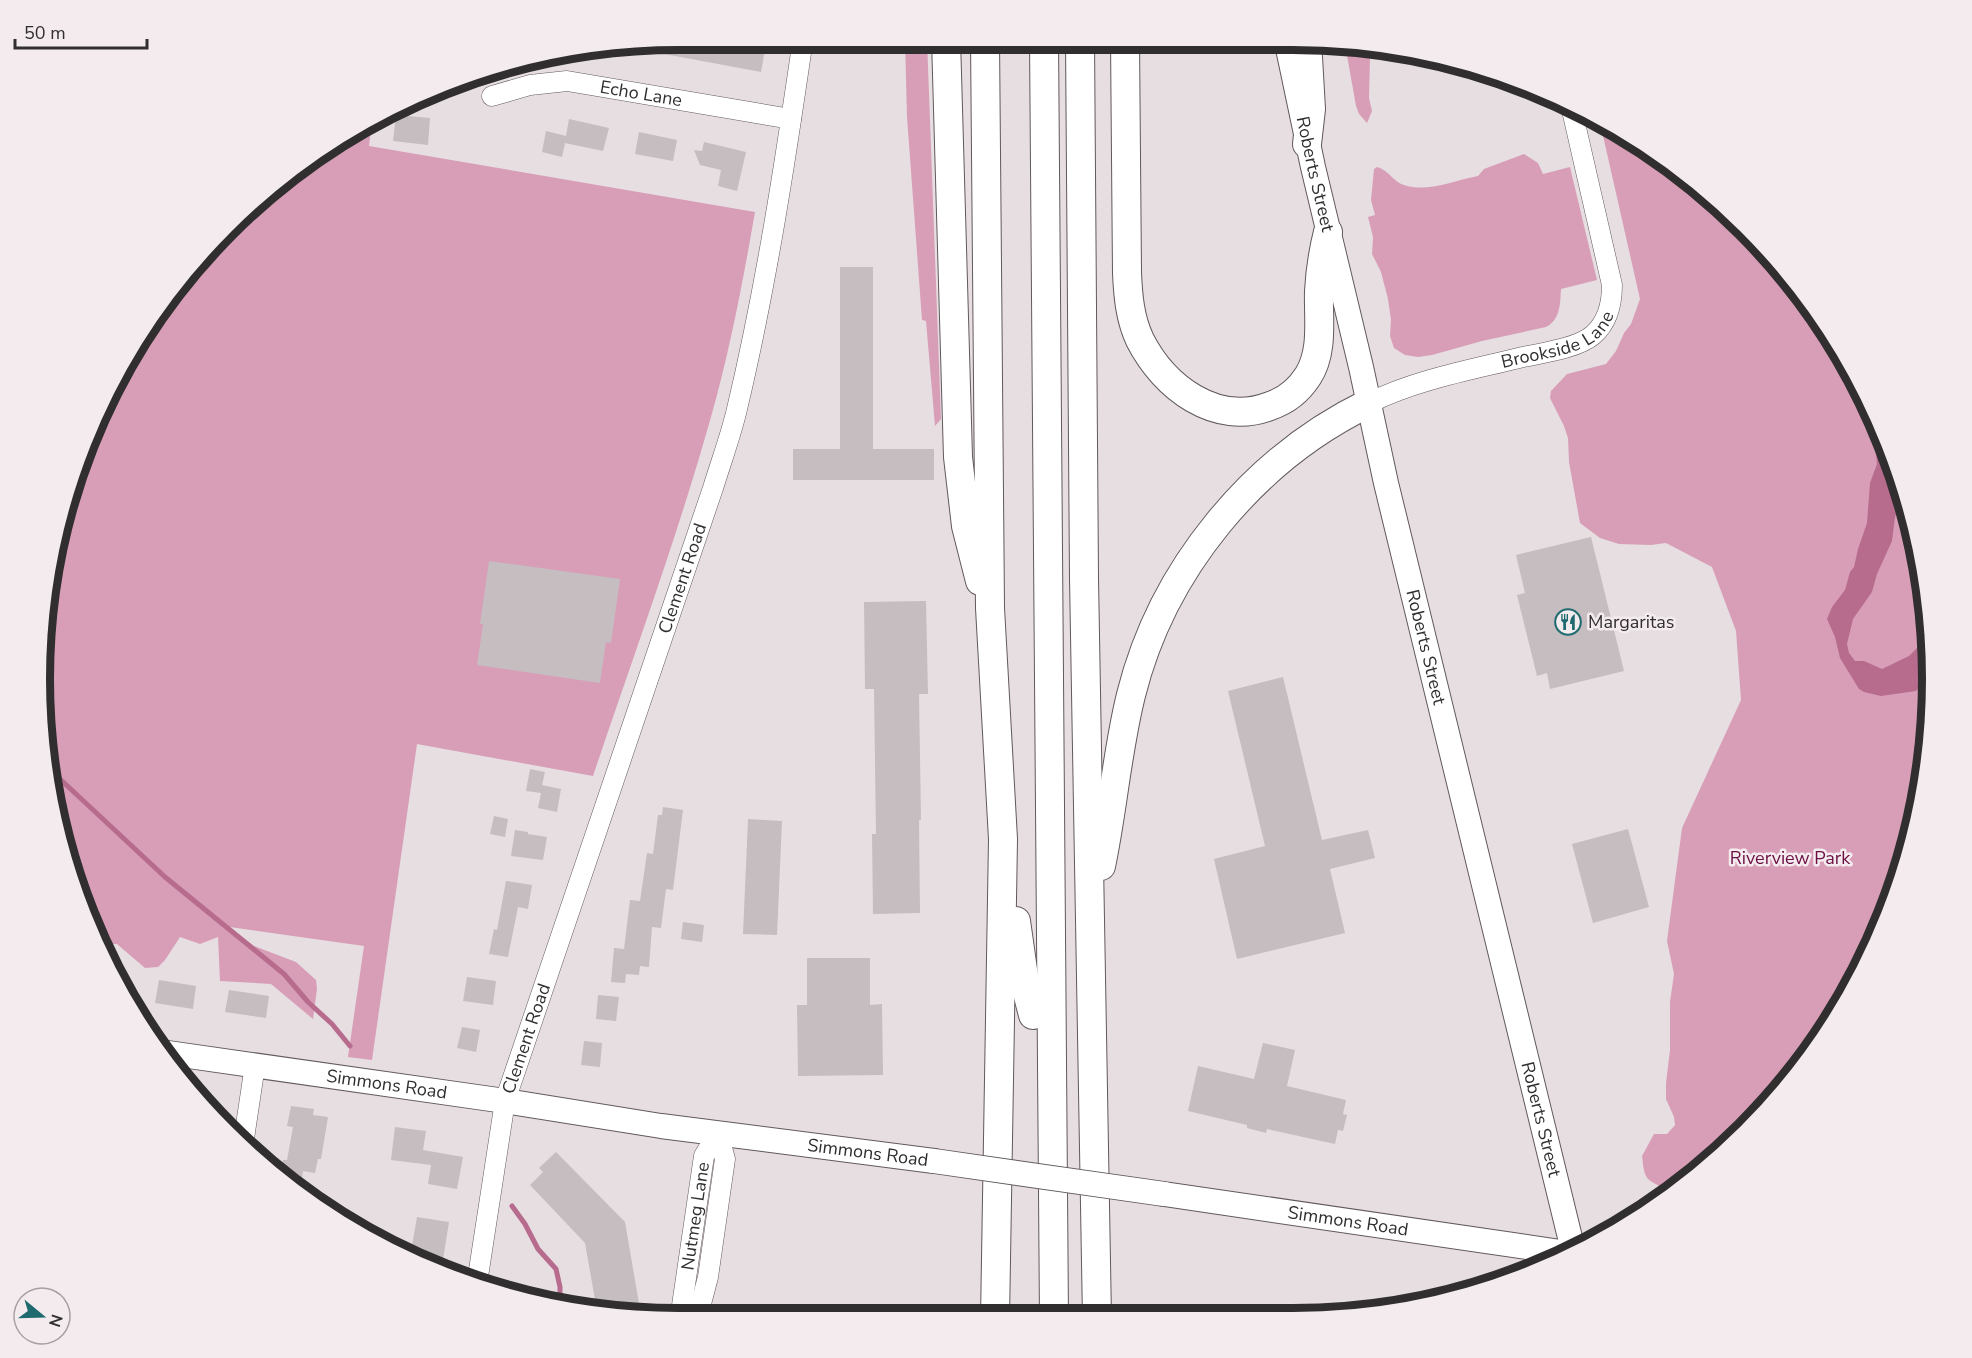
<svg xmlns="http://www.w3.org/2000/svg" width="1972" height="1358" viewBox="0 0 1972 1358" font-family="'Nunito Sans',sans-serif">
	<rect width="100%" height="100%" fill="#e7dee1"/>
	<g fill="#d89eb7">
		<polygon points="905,39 927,39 941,419 935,426 926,321 922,320 907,117"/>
		<polygon points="1345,44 1367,46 1370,58 1369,98 1372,111 1367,123 1359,114 1356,106"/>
		<path d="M1599,118l14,7 133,102 79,97 59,110 37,120 12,125 -12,125 -37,120 -59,111 -80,97 -74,61c-7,-7 -21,-9 -25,-17 -3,-6 -3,-14 -4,-20l12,-22h13l8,-9 -1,-8 -8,-18v-16l4,-33v-48l4,-28 -7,-33 15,-113 59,-128 -5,-69 -24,-64 -46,-24 -15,2 -32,-1 -19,-6 -20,-15 -11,-61 -1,-24 -4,-12 -14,-28 1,-7 16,-17 39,-10 10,-13 8,-18 7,-9 9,-25z"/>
		<path d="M372,121l-3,25 386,66c-12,69 -25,138 -44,205 -34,121 -78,240 -118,359l-176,-32 -45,316 -24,-3 16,-111 -134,-19 24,19 42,16 20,18 1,9 -4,30 -42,-35 -51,-3 -2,-44 -18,7 -20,-7 -15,23 -7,7 -13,1 -28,-24h-18l-48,-140 -11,-83 4,-125 44,-162 59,-110 51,-67 126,-110z"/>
		<path d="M1524,154l14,9 5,11 27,-7 27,113 -36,9c-1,14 0,30 -15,38l-64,14 -50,14 -14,2 -13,-2 -11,-7 -4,-12 1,-16 -3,-21 -7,-27 -9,-18 1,-17 -5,-20 7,-2 -4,-15 3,-31 3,-2c12,3 16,15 27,18 24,8 51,-5 74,-9l6,-7z"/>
	</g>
	<polygon fill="#b76c8e" points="1855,380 1884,434 1903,496 1895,517 1892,541 1877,574 1872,592 1853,619 1847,644 1849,653 1855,661 1864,661 1882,669 1909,656 1929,636 1932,671 1916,691 1881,696 1864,692 1859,689 1840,658 1835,637 1827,619 1832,607 1845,590 1850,572 1854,567 1858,549 1867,523 1870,483 1877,464 1876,453 1870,429 1863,412 1856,399"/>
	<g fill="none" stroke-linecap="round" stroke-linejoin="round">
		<g stroke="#b76c8e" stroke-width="5">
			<polyline points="46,766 165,877 284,974 308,1002 332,1024 350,1046"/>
			<polyline points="512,1206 525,1224 538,1249 556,1269 560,1287 560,1307"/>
		</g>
	</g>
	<g fill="#c5bdc0">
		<polygon points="679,39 696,39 743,47 745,39 767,39 761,72 632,48 632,45"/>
		<polygon points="396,115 430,118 428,145 393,141"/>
		<polygon points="569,119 609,128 603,151 565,143 562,157 542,152 546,131 566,136"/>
		<polygon points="639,132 677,140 673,161 635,154"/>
		<polygon points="704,142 746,152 737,191 718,186 721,170 700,165 694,150 702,151"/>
		<polygon points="840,267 873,267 873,449 934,449 934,480 793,480 793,449 840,449"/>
		<polygon points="1591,537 1624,671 1550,689 1547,673 1537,676 1517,595 1525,593 1516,555"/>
		<polygon points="489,561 620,579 611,643 606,642 600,683 477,665 483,624 480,624"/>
		<polygon points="926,601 928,694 919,694 921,820 919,820 920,913 873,914 872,834 876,834 874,689 865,689 864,602"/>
		<polygon points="1283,677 1322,840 1368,830 1375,858 1330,869 1345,933 1237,959 1214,859 1265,846 1228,691"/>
		<polygon points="530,769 545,772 542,785 561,789 557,812 538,808 541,793 526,791"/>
		<polygon points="663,807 683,810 673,890 666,889 661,928 652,927 649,967 640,966 639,975 626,974 625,983 611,982 614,948 624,949 630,900 640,901 647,853 653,854 658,815 662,815"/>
		<polygon points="494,816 508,819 505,837 490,834"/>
		<polygon points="748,819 782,821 777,935 743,934"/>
		<polygon points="1628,829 1649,907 1593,923 1572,844"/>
		<polygon points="515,830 528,832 528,834 547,837 543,860 511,856"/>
		<polygon points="506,881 532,885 528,909 518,907 508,957 489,954 494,929 497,930"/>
		<polygon points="683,922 704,925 702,942 681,939"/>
		<polygon points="807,958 870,958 870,1005 882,1004 883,1075 798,1076 797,1005 807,1005"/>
		<polygon points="467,977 496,981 493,1005 463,1001"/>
		<polygon points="159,980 196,986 193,1009 155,1003"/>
		<polygon points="229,990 269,996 266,1018 225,1012"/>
		<polygon points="598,995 619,997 616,1021 596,1019"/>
		<polygon points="462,1027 480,1030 476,1052 457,1048"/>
		<polygon points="584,1041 602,1043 600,1067 581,1065"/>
		<polygon points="1263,1043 1295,1050 1287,1086 1346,1100 1343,1114 1347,1115 1343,1131 1338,1130 1335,1144 1267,1129 1266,1133 1247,1128 1247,1125 1188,1111 1198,1066 1254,1079"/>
		<polygon points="291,1106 314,1109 313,1115 328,1117 321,1159 318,1159 315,1173 303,1171 300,1192 280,1175 283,1160 287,1160 293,1127 287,1126"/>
		<polygon points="395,1127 426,1131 423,1150 463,1157 457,1189 428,1184 431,1165 391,1160"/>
		<polygon points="556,1152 625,1222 641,1315 597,1311 585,1243 530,1185 543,1172 539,1168"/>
		<polygon points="417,1217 449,1222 441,1272 410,1257"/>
	</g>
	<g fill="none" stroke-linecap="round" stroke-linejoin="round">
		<g stroke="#61595c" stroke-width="21">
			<g id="minor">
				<path id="s1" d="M492,96l38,-11 37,-4 224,38"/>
				<path id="s2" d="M1369,403c49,-24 102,-33 154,-46 20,-4 55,-9 70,-22 15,-13 19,-31 19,-50l-41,-179"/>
				<polyline points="243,1145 255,1065"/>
				<path id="s3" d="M477,1283l28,-182 208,-613c8,-26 18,-53 24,-79 29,-122 48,-246 66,-370"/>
				<path id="s4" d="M680,1319l24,-163 14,-23"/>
				<polyline points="697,1319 708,1277 725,1159 718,1133"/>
			</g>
		</g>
		<g stroke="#61595c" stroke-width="26">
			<g id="major">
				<path id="s5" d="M1286,39l27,128 48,200 25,116 188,771"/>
				<path id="s6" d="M161,1052l344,49 156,25 273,35"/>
				<path id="s7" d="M1164,1194l410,60"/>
			</g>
		</g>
		<g stroke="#61595c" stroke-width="30">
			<g id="highway">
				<polyline points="946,39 958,457 966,526 980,581"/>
				<polyline points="985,39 990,608 1003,839 995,1319"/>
				<polyline points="1044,39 1054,1319"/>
				<polyline points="1080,39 1084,578 1097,1319"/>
				<path d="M1125,39l2,234c1,23 3,46 13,67 24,47 76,87 130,66 15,-5 29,-16 38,-30 16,-25 10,-58 11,-85 1,-20 4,-39 9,-59"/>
				<polyline points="1307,40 1311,109 1307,144"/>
				<path d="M1101,866c12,-57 16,-115 30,-171 31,-125 122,-236 238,-292"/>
				<polyline points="1016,921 1025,984 1033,1015"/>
			</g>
		</g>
		<use href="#minor" stroke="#fff" stroke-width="20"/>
		<use href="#major" stroke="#fff" stroke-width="24"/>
		<use href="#highway" stroke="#fff" stroke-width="28"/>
		<g stroke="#61595c" stroke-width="26" stroke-linecap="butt">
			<polyline id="major-bridge" points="934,1161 1164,1194"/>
		</g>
		<use href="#major-bridge" stroke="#fff" stroke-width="24"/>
	</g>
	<defs>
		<g id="restaurant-ring" transform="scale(1.35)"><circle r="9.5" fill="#f4ebef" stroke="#1e6a6f" stroke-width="1.5"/><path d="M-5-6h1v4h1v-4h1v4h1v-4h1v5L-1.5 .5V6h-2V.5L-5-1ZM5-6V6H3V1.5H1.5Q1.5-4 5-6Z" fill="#1e6a6f"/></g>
	</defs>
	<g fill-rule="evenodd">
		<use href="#restaurant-ring" x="1568" y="622"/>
	</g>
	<g text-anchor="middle" stroke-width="5" stroke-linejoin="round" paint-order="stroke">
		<g font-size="18" fill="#312e2f" stroke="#f4ebef">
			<text dy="6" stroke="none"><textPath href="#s1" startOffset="152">Echo Lane</textPath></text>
			<text dy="6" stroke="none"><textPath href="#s5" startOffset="138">Roberts Street</textPath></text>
			<text dy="6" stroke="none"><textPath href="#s2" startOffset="201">Brookside Lane</textPath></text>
			<text dy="6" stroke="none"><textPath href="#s3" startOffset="736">Clement Road</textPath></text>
			<text dy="6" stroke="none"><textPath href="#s5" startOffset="624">Roberts Street</textPath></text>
			<text dy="6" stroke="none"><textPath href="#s3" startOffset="250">Clement Road</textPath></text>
			<text dy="6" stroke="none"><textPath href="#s6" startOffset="228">Simmons Road</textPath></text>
			<text dy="6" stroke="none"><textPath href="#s5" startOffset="1110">Roberts Street</textPath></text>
			<text dy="6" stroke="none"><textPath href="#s6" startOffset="714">Simmons Road</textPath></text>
			<text dy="6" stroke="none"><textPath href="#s4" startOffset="104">Nutmeg Lane</textPath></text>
			<text dy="6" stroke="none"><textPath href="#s7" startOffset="186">Simmons Road</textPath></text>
		</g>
		<g font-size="18" fill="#312e2f" stroke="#f4ebef" text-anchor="start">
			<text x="1588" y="628">Margaritas</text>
		</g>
		<g font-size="18" fill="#6b0e43" stroke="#f4ebef">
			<text x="1790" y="864">Riverview Park</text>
		</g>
	</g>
	<path d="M0 0H1972V1358H0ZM679 50H1293A629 629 0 0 1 1922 679V679A629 629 0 0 1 1293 1308H679A629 629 0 0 1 50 679V679A629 629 0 0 1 679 50Z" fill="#f4ebef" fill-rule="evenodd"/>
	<path fill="none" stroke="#312e2f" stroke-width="8" d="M679 50H1293A629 629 0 0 1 1922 679V679A629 629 0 0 1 1293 1308H679A629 629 0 0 1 50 679V679A629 629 0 0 1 679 50Z"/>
	<g transform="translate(42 1316) rotate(109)"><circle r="28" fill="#f4ebef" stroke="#a69fa2" stroke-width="1.5"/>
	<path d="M0-4.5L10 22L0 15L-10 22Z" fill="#1e6a6f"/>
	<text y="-9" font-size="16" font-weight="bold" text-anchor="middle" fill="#312e2f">N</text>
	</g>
	<path d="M15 39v9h132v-9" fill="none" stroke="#312e2f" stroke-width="3"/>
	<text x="24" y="39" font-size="18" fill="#312e2f" stroke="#f4ebef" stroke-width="4.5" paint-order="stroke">50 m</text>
</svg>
